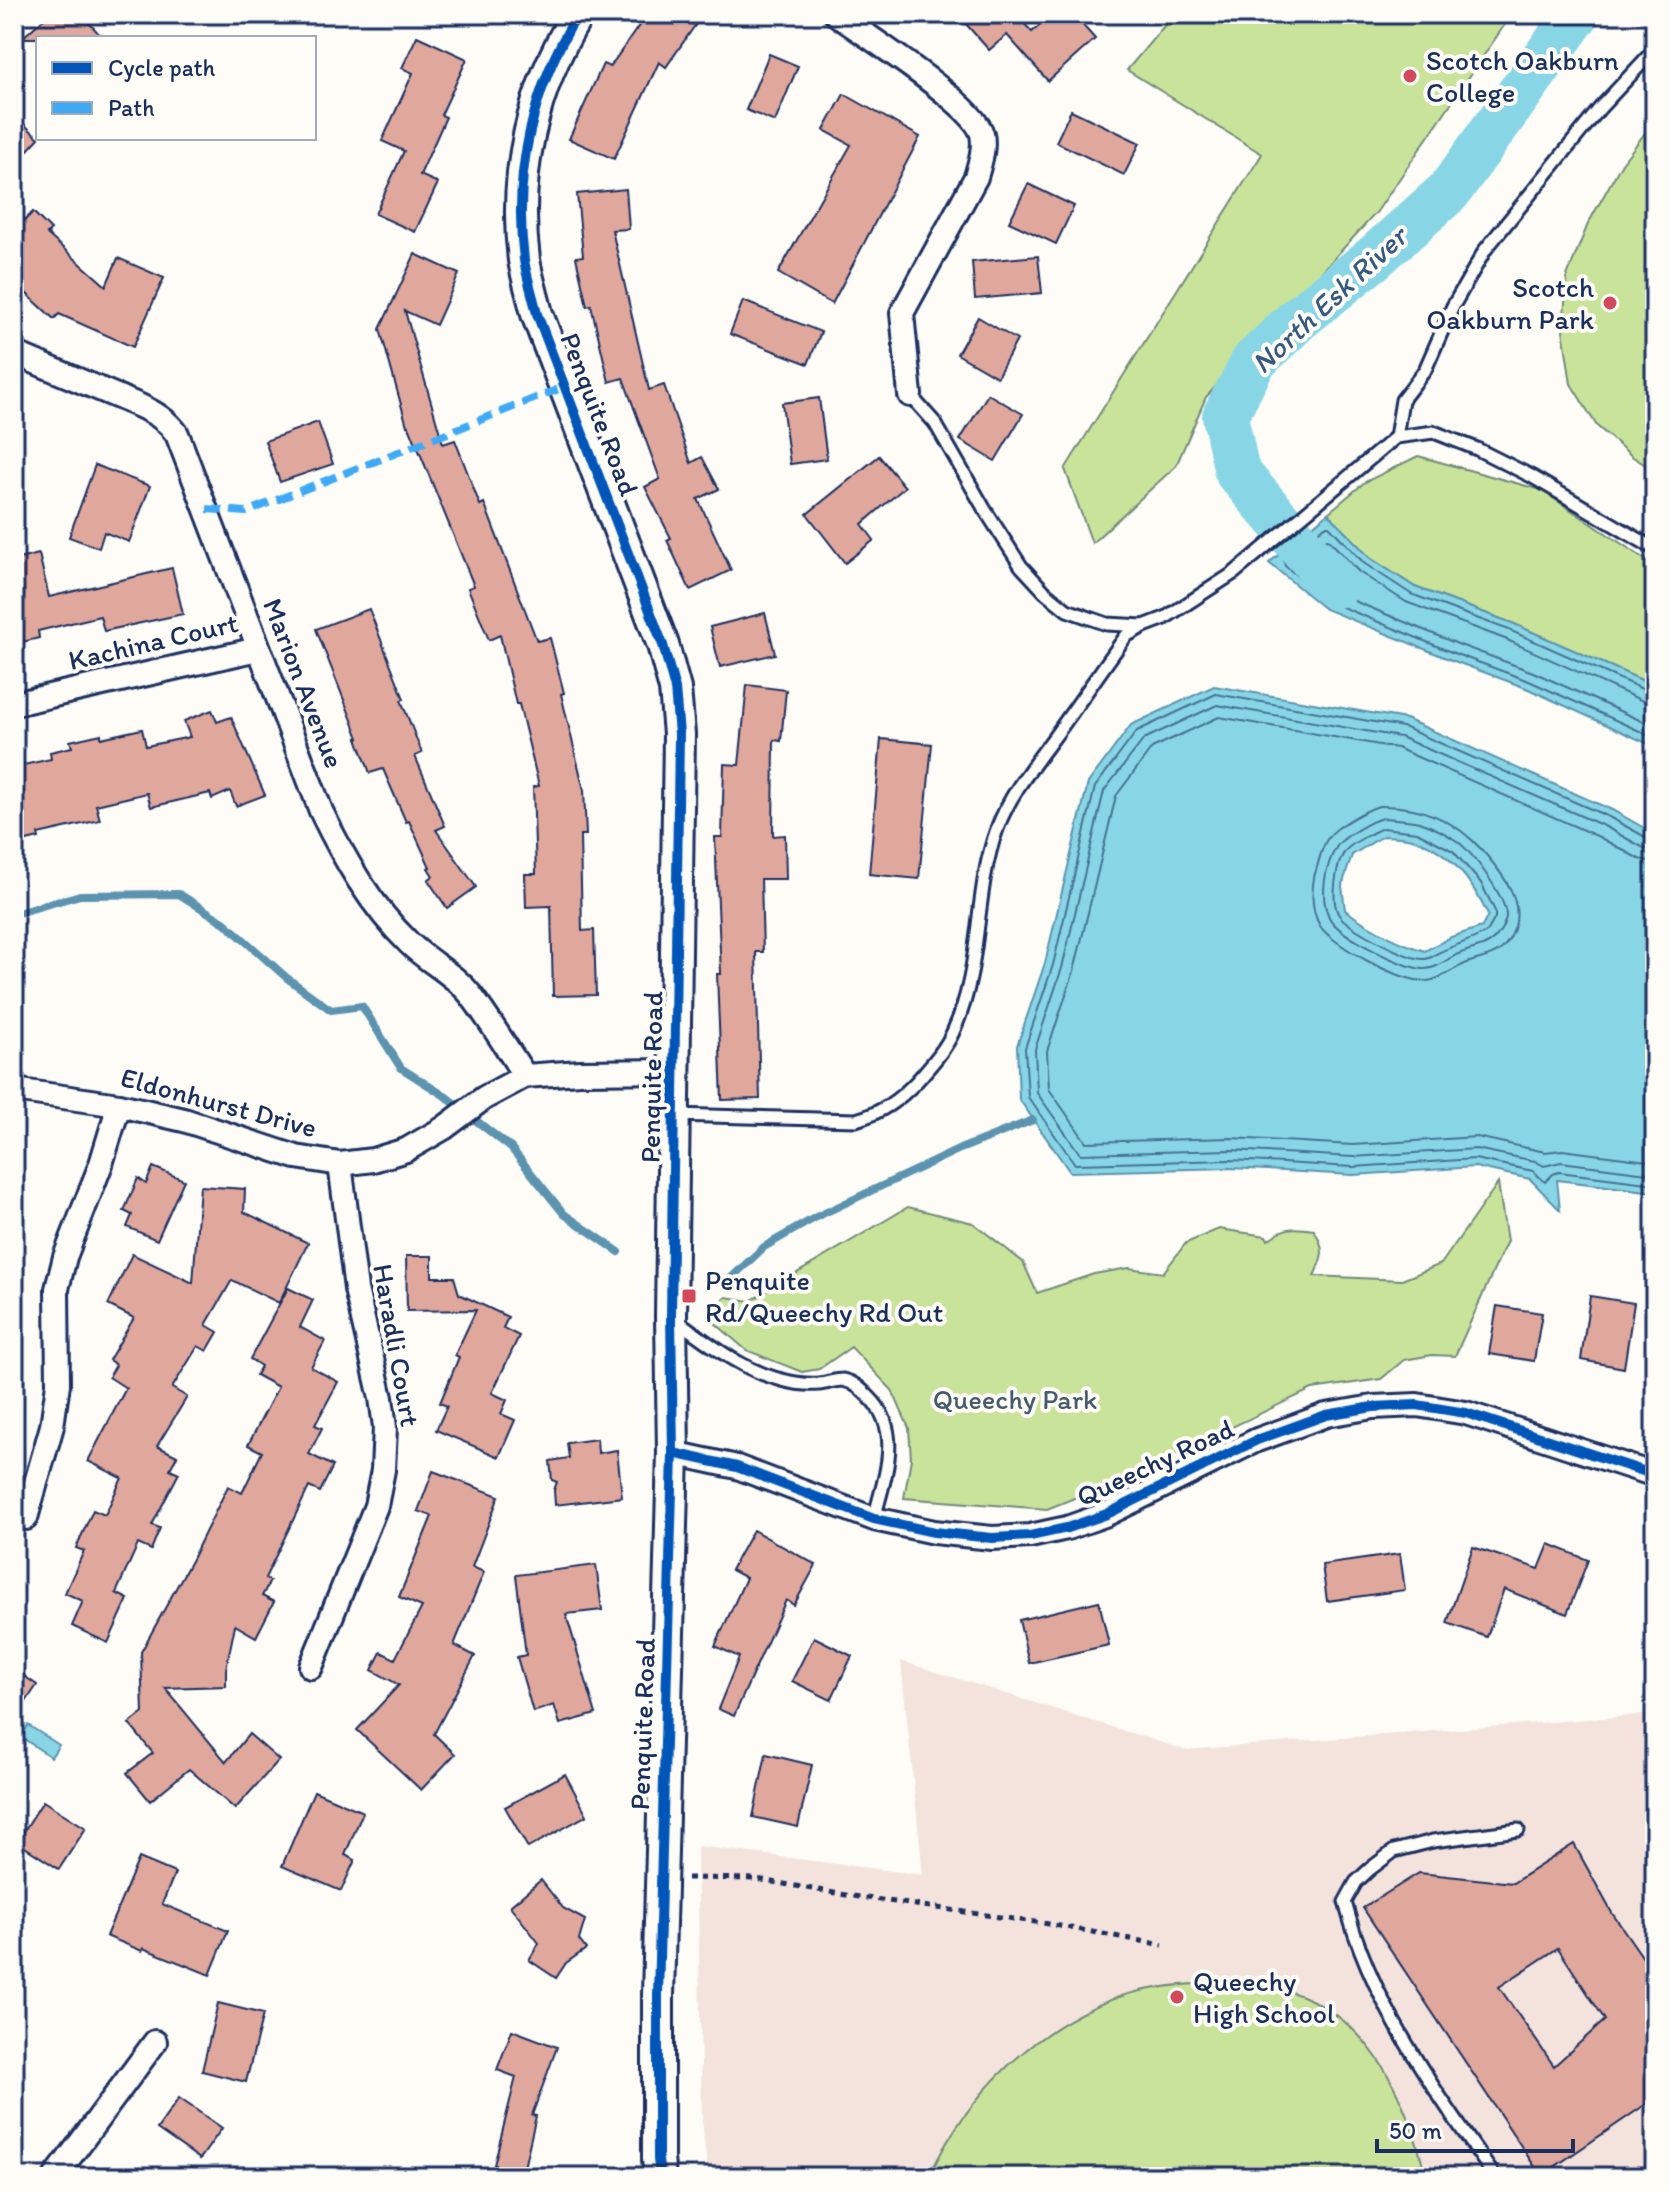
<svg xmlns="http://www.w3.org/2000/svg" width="1669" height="2191" viewBox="0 0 1669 2191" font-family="Itim,sans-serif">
	<rect width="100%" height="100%" fill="#fdfcf7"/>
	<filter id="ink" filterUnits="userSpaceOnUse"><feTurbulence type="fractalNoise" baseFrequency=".0125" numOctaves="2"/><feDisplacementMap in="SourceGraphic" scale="16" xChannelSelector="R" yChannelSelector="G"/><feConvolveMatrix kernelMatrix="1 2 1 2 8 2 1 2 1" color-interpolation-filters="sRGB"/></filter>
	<g filter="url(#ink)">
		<polygon fill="#f4e2dc" points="901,1661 1185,1750 1655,1714 1655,2177 708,2177 702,2119 697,1846 923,1875"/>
		<g fill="#c9e49a" stroke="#728a7c" stroke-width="2">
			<polygon points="1174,14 1512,14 1376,213 1206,397 1176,466 1092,543 1065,469 1262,154 1127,70"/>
			<polygon points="1655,120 1655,471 1633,457 1597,426 1571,384 1563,330 1567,276 1588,224 1622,163"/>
			<polygon points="1418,456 1541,490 1655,566 1655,686 1512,623 1415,587 1370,558 1328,513 1365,482"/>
			<path d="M1498,1183l9,58 -52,115 -23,-1 -28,5 -23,19 -69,10 -185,88 -80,32 -143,-11 7,-39 -2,-31 -17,-38 -41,-43 -32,22 -17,3 -56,-22 -31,-27v-18l11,-8 24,4 158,-94 65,16 50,39 14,31 57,-19 35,-6 34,5 23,-30 33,-14 47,7 2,4c17,-14 26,-13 46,-10 12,19 9,27 0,46l88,4 39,-16z"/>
			<path d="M1216,1983c28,2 59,2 86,13 73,29 107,110 124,181h-497c37,-82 109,-154 196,-182 30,-9 61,-11 91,-12z"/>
		</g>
		<g fill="#88d6e5" stroke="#5c93af" stroke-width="2" fill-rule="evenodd">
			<polygon points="1328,513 1370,558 1415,587 1512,623 1655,686 1655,747 1526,688 1454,661 1325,609 1269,563"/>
			<path d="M1214,686l192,33 206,91 43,24v358l-98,-12 3,30 -30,-31 -55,-12 -122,8 -122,-7 -161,4 -51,-73 -2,-53 28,-83 43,-180 43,-58zM1383,836c10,1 22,0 32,4 36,11 57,42 73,75l-6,12 -31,10 -26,14c-30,-9 -55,-23 -80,-41l-3,-24 10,-31z"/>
			<polygon points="28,1725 59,1745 51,1757 21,1737"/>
		</g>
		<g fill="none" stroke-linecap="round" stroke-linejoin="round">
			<g stroke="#477294" stroke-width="2">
				<polygon points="1323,556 1328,557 1347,577 1347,583 1340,583 1319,565 1319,561"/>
				<polyline points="1655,693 1649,692 1509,630 1411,594 1365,564 1329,526 1325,526 1284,561 1285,566 1330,602 1456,654 1529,681 1655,738"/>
				<polyline points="1655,703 1645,702 1505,639 1406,602 1359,572 1328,539 1324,540 1300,561 1300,565 1335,593 1460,645 1533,672 1655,727"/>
				<path d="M1379,806c41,-1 76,14 103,44 21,24 46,54 29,86 -3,6 -6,11 -12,15 -9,7 -23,8 -34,13 -13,5 -24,16 -38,17 -25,2 -94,-35 -107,-55 -10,-17 -9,-42 -3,-59 3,-10 5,-21 11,-29 8,-12 38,-28 51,-32z"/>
				<path d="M1383,818c11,1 25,1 36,4 12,4 28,12 38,19 15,11 50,57 49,76 -1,6 -6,16 -11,21 -9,10 -27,11 -39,17 -10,5 -21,15 -33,14 -20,-1 -86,-34 -94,-52 -10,-21 -4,-51 8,-71 6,-9 35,-26 46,-28z"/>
				<path d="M1383,828l34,4 36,19 28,32 14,28v7l-8,14c-16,9 -34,13 -51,22 -2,2 -8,5 -11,5 -15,2 -77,-31 -86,-44 -9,-14 -3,-53 7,-65 6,-7 29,-19 37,-22z"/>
				<polyline points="1655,840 1649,839 1609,817 1403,727 1216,694 1137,731 1095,787 1053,965 1025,1048 1028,1097 1075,1164 1231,1160 1353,1167 1475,1159 1533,1171 1545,1182 1553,1174 1559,1172 1655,1184"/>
				<polyline points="1655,850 1644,848 1604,826 1400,737 1217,705 1144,739 1104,791 1062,968 1035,1049 1037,1093 1080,1154 1231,1150 1353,1157 1476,1149 1535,1161 1544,1166 1561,1162 1655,1174"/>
				<polyline points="1655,862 1639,859 1599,837 1397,748 1219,717 1152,748 1116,796 1074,971 1047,1051 1049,1089 1086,1142 1231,1138 1353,1145 1477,1137 1545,1152 1562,1150 1655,1162"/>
			</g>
			<g stroke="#5c93af" stroke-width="8">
				<polyline points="14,914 80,895 179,894 225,923 287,978 331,1010 362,1006 401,1068 445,1096 511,1148 564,1214 619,1252"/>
				<polyline points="728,1281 764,1247 818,1216 960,1149 1033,1120"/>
			</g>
			<polyline stroke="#88d6e5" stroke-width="46" points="1337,585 1326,575 1237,472 1225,416 1254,361 1298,319 1375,257 1449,191 1577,14"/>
		</g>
		<g fill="#e0a79c" stroke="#1b2f5e" stroke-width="2" fill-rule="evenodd">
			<polygon points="49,14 81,14 103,38 22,38"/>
			<polygon points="647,14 703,14 666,67 659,62 614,159 569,139 603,64 610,67"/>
			<polygon points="957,14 1030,14 1022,21 1032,32 1053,14 1073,14 1095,39 1048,81 1007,35 989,50"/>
			<polygon points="417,36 467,59 441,115 446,117 420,175 438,183 415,232 375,214 404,151 382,141 413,73 402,68"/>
			<polygon points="769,54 798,66 775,122 746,110"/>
			<polygon points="844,94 920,137 832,304 778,273 851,145 824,130"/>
			<polygon points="1071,110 1140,143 1124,175 1056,142"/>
			<polygon points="14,115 39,138 14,165"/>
			<polygon points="1028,184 1074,206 1056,244 1009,222"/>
			<polygon points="626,189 629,229 612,230 649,390 664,385 691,463 702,457 719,489 698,499 731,570 690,590 667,540 671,538 645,487 660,479 623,378 609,382 591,305 587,306 576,257 583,256 577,194"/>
			<polygon points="14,209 25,220 33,212 51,230 47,234 106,286 118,258 164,278 133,347 59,314 54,319 14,282"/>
			<polygon points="415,254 459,274 436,325 405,311 443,444 455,440 480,505 484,503 537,641 550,638 564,693 561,694 584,790 586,835 580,835 582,931 594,930 596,995 553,996 551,906 526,907 525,874 536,874 533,787 539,786 519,704 516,704 500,635 489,640 468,588 474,586 409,426 407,426 380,329"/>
			<polygon points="1038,256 1042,293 975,299 972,262"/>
			<polygon points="743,301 821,332 808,364 730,334"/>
			<polygon points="978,317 1017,340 997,377 957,354"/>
			<polygon points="988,394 1023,414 995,461 960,440"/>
			<polygon points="819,398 827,459 790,464 782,403"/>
			<polygon points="318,422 333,464 280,482 265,441"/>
			<polygon points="879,456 905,487 862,524 874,540 845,563 807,514"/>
			<polygon points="95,465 150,486 129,542 104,532 99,548 69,537"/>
			<polygon points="39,554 49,597 172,568 183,614 104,631 100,616 38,631 39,638 14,644 14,560"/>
			<polygon points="369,609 404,699 401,700 422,753 415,756 445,826 436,830 476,887 447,908 428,880 433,876 428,868 430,867 409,821 406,822 383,769 370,773 357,738 359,738 316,629"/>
			<polygon points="765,613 775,654 720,667 710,627"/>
			<polygon points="747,685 786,690 781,741 774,740 773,836 785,835 786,879 761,879 763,952 756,952 760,1099 722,1100 717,974 721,974 715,837 722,837 724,764 739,765"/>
			<polygon points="212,710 217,722 231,717 265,795 236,806 230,791 212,799 210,793 151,807 147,793 96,805 100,820 38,834 39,838 14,844 14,767 51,759 50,752 72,747 70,741 101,734 101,738 142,729 146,746 190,737 184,721"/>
			<polygon points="881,739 932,744 919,879 869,874"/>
			<polygon points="153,1167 184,1180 157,1240 127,1227 132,1215 124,1211 138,1178 146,1184"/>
			<polygon points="200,1186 245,1189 244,1212 308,1243 279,1303 232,1280 206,1325 218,1332 207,1351 198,1346 172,1388 187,1397 157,1446 177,1456 170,1469 179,1473 152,1525 160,1528 151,1550 138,1544 116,1593 128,1599 108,1643 72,1626 83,1601 65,1593 84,1551 76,1548 93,1510 105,1515 122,1478 88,1461 126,1388 109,1377 116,1365 109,1360 134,1318 108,1305 132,1254 193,1283"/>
			<polygon points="406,1256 432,1256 432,1277 454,1277 459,1294 508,1317 503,1328 519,1336 492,1393 507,1400 501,1414 515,1420 499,1457 436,1430 447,1406 440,1403 459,1357 455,1355 476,1310 407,1311"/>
			<polygon points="288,1288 313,1300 300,1327 325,1341 311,1367 338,1382 315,1425 322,1428 309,1454 333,1466 320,1492 309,1487 265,1578 270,1581 262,1596 274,1602 256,1637 235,1625 226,1669 226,1686 165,1688 226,1762 249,1734 279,1760 235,1809 189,1769 150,1801 127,1773 153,1753 129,1724 143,1713 141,1652 192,1559 228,1486 242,1493 262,1452 248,1445 278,1387 256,1375 261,1366 250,1359"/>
			<polygon points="1590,1296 1634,1303 1624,1368 1581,1360"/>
			<polygon points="1497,1306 1542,1313 1534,1361 1489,1354"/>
			<polygon points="597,1439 598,1453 617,1450 622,1497 555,1505 554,1490 557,1482 552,1480 550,1461 569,1458 567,1443"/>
			<polygon points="433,1471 499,1496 472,1567 484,1572 454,1645 475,1656 434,1734 455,1754 421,1790 357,1730 399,1685 372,1670 381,1652 395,1659 422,1607 399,1597 432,1516 418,1511"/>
			<polygon points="753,1530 816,1565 794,1605 786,1600 734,1716 718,1709 739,1657 715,1646 746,1578 731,1570"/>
			<polygon points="1549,1544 1588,1560 1567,1614 1504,1589 1487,1637 1447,1623 1473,1547 1539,1569"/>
			<polygon points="1400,1554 1405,1590 1327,1601 1322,1565"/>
			<polygon points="596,1565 602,1610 566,1614 596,1714 560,1724 554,1705 533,1712 517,1657 526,1655 516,1575"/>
			<polygon points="1099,1601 1109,1645 1029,1663 1019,1620"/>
			<polygon points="814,1637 852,1656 831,1700 792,1681"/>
			<polygon points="14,1669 37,1685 14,1720"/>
			<polygon points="766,1754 812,1765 798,1827 753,1817"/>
			<polygon points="565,1774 587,1815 528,1848 505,1807"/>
			<polygon points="314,1791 363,1812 345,1855 355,1860 341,1891 282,1866"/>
			<polygon points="43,1801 86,1828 59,1869 17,1842"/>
			<path d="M1574,1844l38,69 43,62v123l-114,78 -178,-268 56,-35 94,10zM1558,1948l47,72 -51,46 -55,-79z"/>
			<polygon points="139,1858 175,1873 162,1904 228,1931 210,1975 143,1948 142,1951 106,1936"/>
			<polygon points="541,1880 563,1908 585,1920 579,1940 586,1949 566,1963 556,1978 529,1960 539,1943 510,1906"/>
			<polygon points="218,2003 263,2014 246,2082 202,2071"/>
			<polygon points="512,2030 557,2047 532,2115 536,2116 523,2172 494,2165 516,2077 497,2070"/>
			<polygon points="179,2098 222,2128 200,2159 157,2129"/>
		</g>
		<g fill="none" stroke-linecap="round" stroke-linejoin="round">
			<g stroke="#1b2f5e" stroke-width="17">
				<g id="lane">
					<polyline points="910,395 935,423 985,510 1021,566 1045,592 1067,610 1107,624 1144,626"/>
					<polyline points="1396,437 1402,400 1425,370 1453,306 1485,250 1600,108 1655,49"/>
					<path d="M674,1115l182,5c25,-7 43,-20 61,-39 13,-15 28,-31 36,-49 30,-64 20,-138 44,-203 13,-35 36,-63 58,-93 24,-33 47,-67 71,-100l18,-10 21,-8 69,-45 162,-136 38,-5 43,17 54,27 124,73"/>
					<path d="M675,1319c33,24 66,51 107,61 11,3 26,5 37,4 8,-1 17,-4 24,-4 11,2 19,10 26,17 35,34 15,81 5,122"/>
					<path d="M1495,2177c-59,-85 -124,-174 -150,-275l11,-20 14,-13 24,-18 39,-10 85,-11"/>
				</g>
			</g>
			<g stroke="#1b2f5e" stroke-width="28">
				<g id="street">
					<path d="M836,14c29,21 138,90 146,120 3,14 -2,29 -6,43l-74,136 8,82"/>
					<path d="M14,353l126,53c15,7 27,14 37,28l144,377c23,48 50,95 88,132 19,19 45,31 61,51 20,26 37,55 55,82"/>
					<polyline points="14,704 258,649"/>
					<polyline points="14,1090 119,1105 184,1120 296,1157 340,1164 373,1160 406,1150 444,1128 484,1098 525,1076 580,1072 674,1071"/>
					<polyline points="673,1453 737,1467 874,1519 934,1532 992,1538 1030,1536 1067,1528 1107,1514 1257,1440 1326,1415 1373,1407 1417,1405 1466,1413 1655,1475"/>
					<polyline points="26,1518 52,1426 58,1384 57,1289 65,1257 101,1164 119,1105"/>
					<polyline points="311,1667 376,1506 383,1470 385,1427 381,1398 356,1289 340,1164"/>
					<polyline points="55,2177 155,2042"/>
				</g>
			</g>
			<g stroke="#1b2f5e" stroke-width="36">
				<path id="secondary" d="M578,14c-46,74 -65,160 -54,246 3,18 9,36 13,54l126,331 12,44 4,45 -8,582 2,137 -15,542v164l2,18"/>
			</g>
			<g stroke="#1b2f5e" stroke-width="5" stroke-dasharray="6 6" stroke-linecap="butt">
				<polyline points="1653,14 1655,15"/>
				<polyline points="687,1878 756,1879 846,1895 1049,1924 1163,1945"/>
			</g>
			<use href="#lane" stroke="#fdfcf7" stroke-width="11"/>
			<use href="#street" stroke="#fdfcf7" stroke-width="22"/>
			<use href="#secondary" stroke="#fdfcf7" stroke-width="30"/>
			<polyline stroke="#3fa9f5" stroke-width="8" stroke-dasharray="16 8" stroke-linecap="butt" points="207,509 246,512 564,387"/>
			<g stroke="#fdfcf7" stroke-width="15">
				<g id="cycleway">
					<path d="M578,14c-46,74 -65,160 -54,246 3,18 9,36 13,54l126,331 12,44 4,45 -8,582 2,137 -15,542v164l2,18"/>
					<polyline points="673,1453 737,1467 874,1519 934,1532 992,1538 1030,1536 1067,1528 1107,1514 1257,1440 1326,1415 1373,1407 1417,1405 1466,1413 1655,1475"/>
				</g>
			</g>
			<use href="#cycleway" stroke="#0057b8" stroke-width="10"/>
		</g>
	</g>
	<g fill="#d1495b" stroke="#fdfcf7" stroke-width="3">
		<circle cx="1410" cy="76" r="8"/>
		<circle cx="1610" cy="303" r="8"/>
		<rect x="681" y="1288" width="16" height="16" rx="4"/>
		<circle cx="1177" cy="1997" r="8"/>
	</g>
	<g text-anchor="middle" stroke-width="8" stroke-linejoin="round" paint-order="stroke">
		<g font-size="28" fill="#1b2f5e" stroke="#fdfcf7" text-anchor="start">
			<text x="1426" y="70">Scotch Oakburn<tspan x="1426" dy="32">College</tspan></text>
			<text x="1594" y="297" text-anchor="end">Scotch<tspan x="1594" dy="32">Oakburn Park</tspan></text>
			<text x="705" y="1290">Penquite<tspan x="705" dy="32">Rd/Queechy Rd Out</tspan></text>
			<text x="1193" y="1991">Queechy<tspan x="1193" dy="32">High School</tspan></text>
		</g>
		<g font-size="28" fill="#1b2f5e" stroke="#fdfcf7">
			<text transform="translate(600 414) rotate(69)" y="10">Penquite Road</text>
			<text transform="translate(153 641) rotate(-13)" y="10">Kachina Court</text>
			<text transform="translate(304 683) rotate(69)" y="10">Marion Avenue</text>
			<text transform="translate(651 1077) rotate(-89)" y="10">Penquite Road</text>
			<text transform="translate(219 1102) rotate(15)" y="10">Eldonhurst Drive</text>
			<text transform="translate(397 1345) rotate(80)" y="10">Haradli Court</text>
			<text transform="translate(1155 1462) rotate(-25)" y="10">Queechy Road</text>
			<text transform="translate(642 1724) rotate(-88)" y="10">Penquite Road</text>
		</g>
		<g font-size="28" fill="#465c6d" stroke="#fdfcf7">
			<text x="1015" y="1409">Queechy Park</text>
		</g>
		<g font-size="30" font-style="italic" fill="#365980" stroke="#fdfcf7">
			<text transform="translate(1329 300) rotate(-43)" y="10">North Esk River</text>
		</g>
	</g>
	<rect width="1669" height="2191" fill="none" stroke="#fdfcf7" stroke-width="48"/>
	<rect x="24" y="24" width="1621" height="2143" fill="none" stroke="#1b2f5e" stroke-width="3" filter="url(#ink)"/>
	<rect x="36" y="36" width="280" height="104" fill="#fdfcf7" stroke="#a3aaba" stroke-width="2"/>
	<rect x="52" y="62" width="40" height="12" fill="#0057b8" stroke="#a3aaba" stroke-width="2"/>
	<text x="108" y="76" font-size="24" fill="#1b2f5e">Cycle path</text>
	<rect x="52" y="102" width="40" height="12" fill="#3fa9f5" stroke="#a3aaba" stroke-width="2"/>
	<text x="108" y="116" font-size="24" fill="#1b2f5e">Path</text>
	<path d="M1377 2139v12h196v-12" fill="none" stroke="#1b2f5e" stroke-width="4"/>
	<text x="1389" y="2139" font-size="24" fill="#1b2f5e" stroke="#fdfcf7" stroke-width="6" paint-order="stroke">50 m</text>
</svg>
